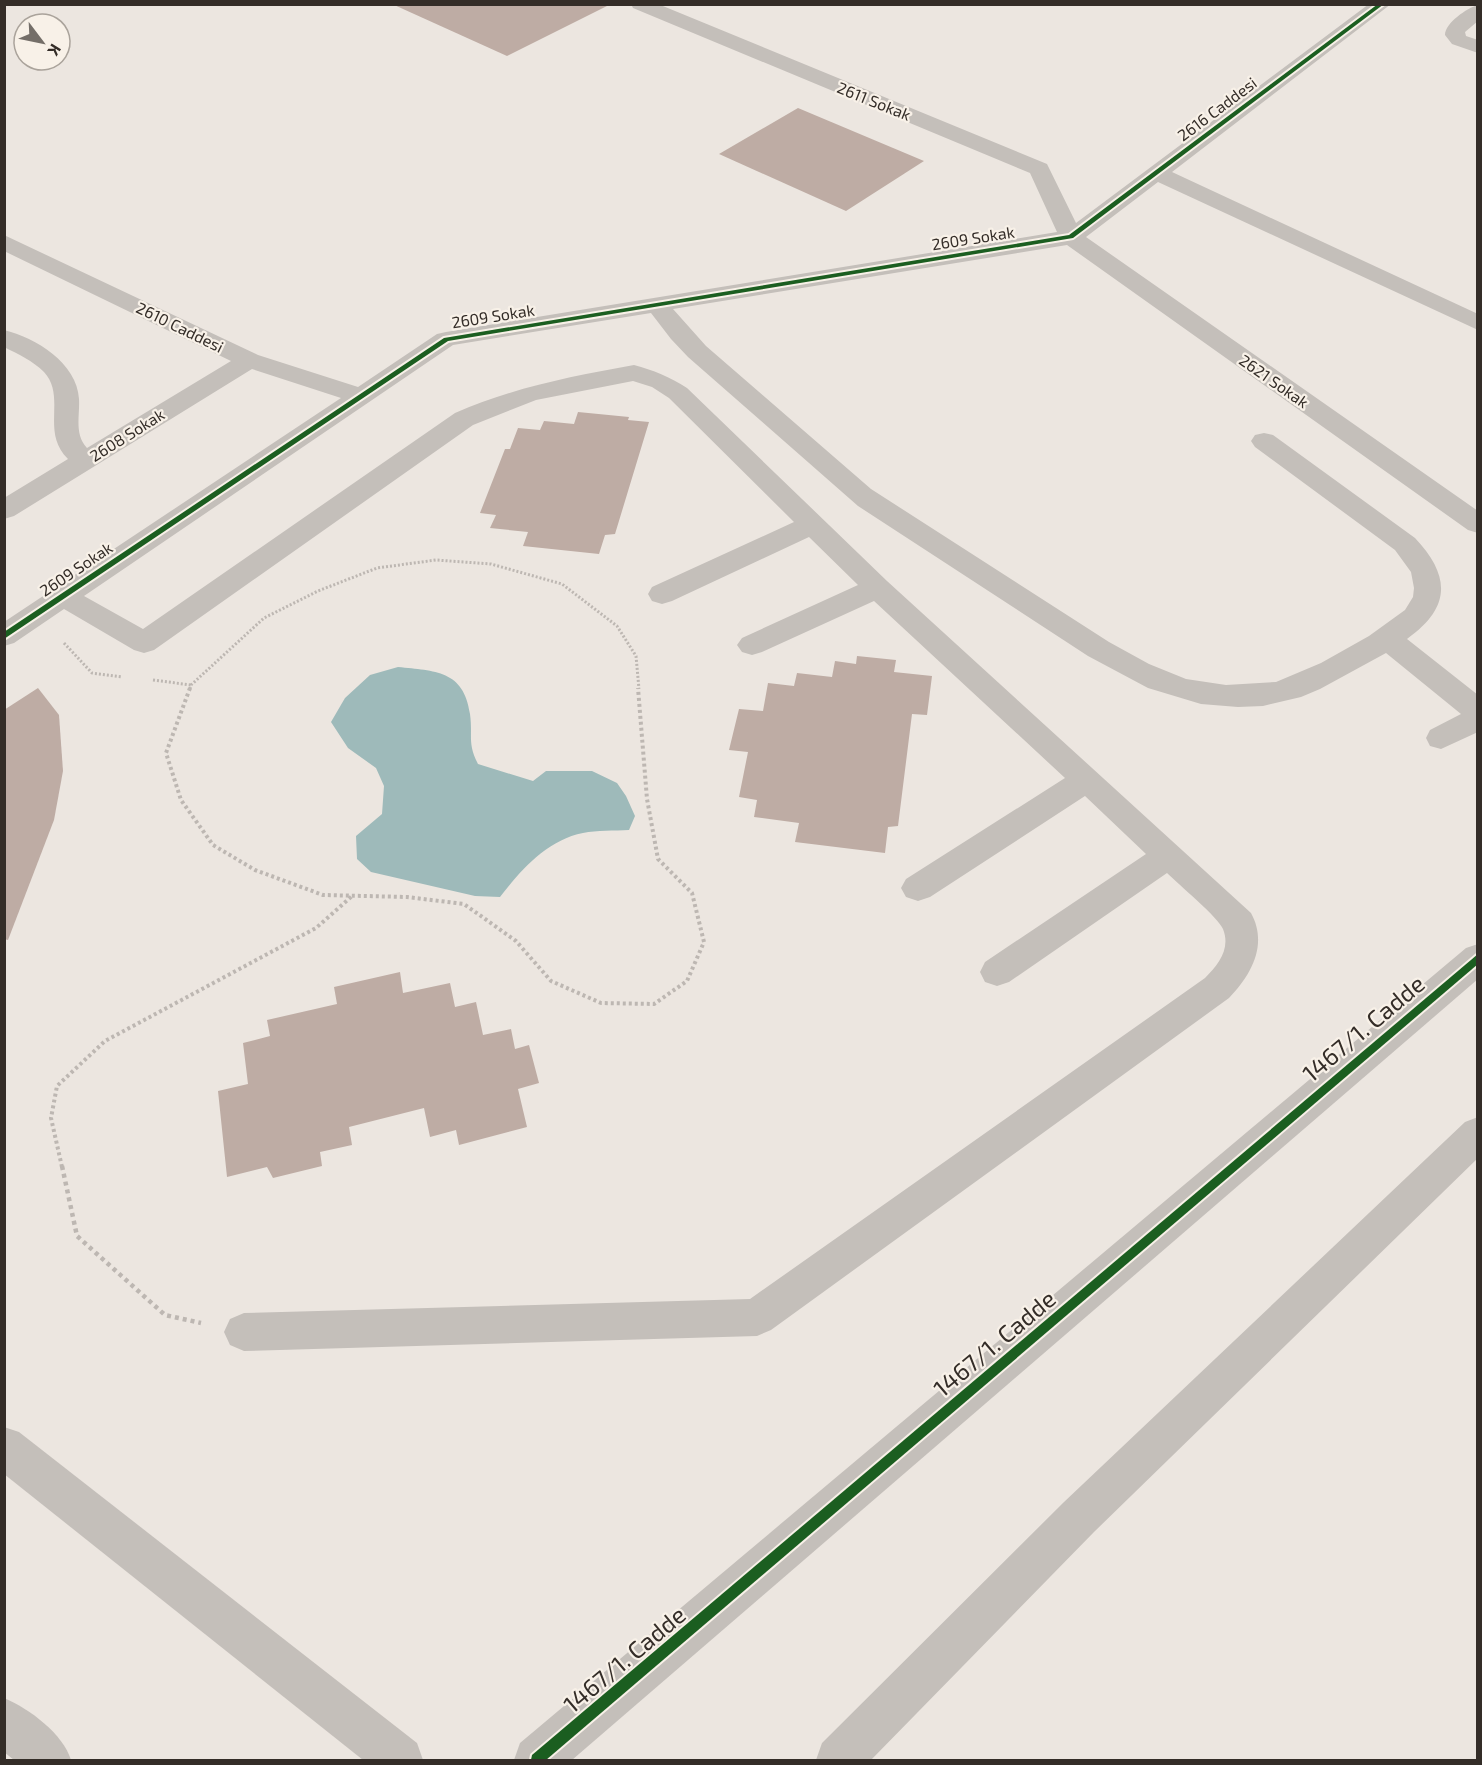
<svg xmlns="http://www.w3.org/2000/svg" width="1482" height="1765" viewBox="0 0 1482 1765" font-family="'Exo 2',sans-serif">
	<rect width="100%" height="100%" fill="#ece6e0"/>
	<path fill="#9ebaba" d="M398,667c37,4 66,3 72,47 3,22 -3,29 8,50l55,17 13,-10h46l25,12 9,13 9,20 -6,14c-15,1 -32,0 -46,3 -36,7 -62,37 -83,64l-25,-1 -104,-24 -14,-13 -1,-23 26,-22 2,-28 -8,-18 -28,-20 -17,-26 14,-24 25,-23z"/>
	<g fill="#beaca4">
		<polygon points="392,4 611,4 507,56"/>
		<polygon points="798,108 924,161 846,211 719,154"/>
		<polygon points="578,412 629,417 628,420 649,422 615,534 605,535 599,554 523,546 528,532 490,528 496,515 480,513 505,449 510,449 518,428 540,430 544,421 574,424"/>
		<polygon points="857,656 896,660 894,672 932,676 927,715 912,714 898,826 888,827 885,853 795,842 799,823 754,817 757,800 739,797 748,752 729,750 739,709 763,711 768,683 794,686 797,673 832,677 835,661 856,664"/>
		<polygon points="38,688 59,715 63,771 54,820 8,940 4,939 4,710"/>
		<polygon points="400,972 403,993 450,983 455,1007 476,1002 483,1035 511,1029 515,1049 529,1045 539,1083 518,1089 527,1127 459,1145 456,1130 430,1137 424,1108 349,1127 352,1145 320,1152 322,1166 273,1178 267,1167 227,1177 218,1091 248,1084 243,1043 270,1036 267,1020 337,1004 334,987"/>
	</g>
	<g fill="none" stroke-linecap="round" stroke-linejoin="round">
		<g stroke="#bdb7b2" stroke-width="3" stroke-dasharray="2 2" stroke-linecap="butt">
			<polyline points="64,643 92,673 122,677"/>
			<polyline points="153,680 191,685"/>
			<polyline points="190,689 191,685 264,618 318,591 377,568 436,560 491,564 562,584 617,626 636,656 639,689"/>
		</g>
		<g stroke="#bdb7b2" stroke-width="4" stroke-dasharray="3 3" stroke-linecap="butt">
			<polyline points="190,688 166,753 181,800 213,845 255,870 323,895 407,897 464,904 516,941 551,981 601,1003 654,1004 687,981 704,942 692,893 658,859 647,799 638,688"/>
			<polyline points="62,1167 51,1118 57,1086 105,1041 316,928 352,896"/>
		</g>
		<polyline stroke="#bdb7b2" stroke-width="4.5" stroke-dasharray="4 4" stroke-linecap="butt" points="62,1166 77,1236 165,1315 201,1323"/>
		<g fill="#c4bfba" fill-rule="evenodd">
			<path d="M631,4h27l389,160 29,59 293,-219h22l-219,168 306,142v16l-320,-148 -72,55 392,274v22l-10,-3 -401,-285 -394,64 33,37 165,143 238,153 40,22 37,15 40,6 50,-3 45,-19 48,-27 36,-26 8,-13 1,-9 -3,-16 -16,-22 -140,-103 -4,-6 4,-6 9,-2 9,2 142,103c36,38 36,70 -8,101l71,56v37l-37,17 -11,-3 -4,-8 4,-8 31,-16 -75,-61 -66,36 -19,8 -38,9 -25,1 -37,-3 -53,-16 -60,-32 -230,-150 -170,-149 -17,-18 -20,-26 -198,32 -369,251 59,33 312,-216c57,-25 117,-37 179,-48 19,5 36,12 53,23l200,193 364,332c17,31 1,61 -22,85l-458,332 -14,6 -513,15 -14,-6 -6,-13 6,-13 14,-6 506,-14 455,-321c13,-13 26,-29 18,-49 -4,-11 -45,-45 -56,-56l-158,109 -12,4 -12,-4 -5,-10 5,-10 161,-108 -61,-58 -155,101 -12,4 -12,-4 -5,-9 5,-9 159,-101 -191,-177 -112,51 -10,3 -10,-3 -5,-7 5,-7 116,-53 -49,-48 -137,64 -10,3 -10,-3 -4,-7 4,-7 142,-65 -125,-124 -17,-11 -19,-6 -97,19 -63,25 -319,225 -10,3 -10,-3 -70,-41 -50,34 -10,3v-24l337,-224 -89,-29 -238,147 -10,3v-21l64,-39c-28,-27 -1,-62 -24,-87 -11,-11 -26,-18 -40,-25v-17c32,8 73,33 75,69 1,17 -5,35 8,49l144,-87 -227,-110v-16l254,120 100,32 79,-53 9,-2 611,-100 -27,-59 -397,-165z"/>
			<path d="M1478,5v16l-13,11 1,4 12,4v13l-26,-9 -7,-9c0,-12 22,-27 33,-30z"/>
			<polygon points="1478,944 1478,979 572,1760 514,1760 520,1743 1466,948"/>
			<polygon points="1478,1117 1478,1158 1094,1532 871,1760 816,1760 822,1743 1064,1502 1465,1122"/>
			<polygon points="4,1427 19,1432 417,1743 423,1760 363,1760 4,1474"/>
			<path d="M4,1698c26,11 59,36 67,62h-57l-10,-8z"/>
		</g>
		<g stroke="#f8f1e8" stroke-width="4">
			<g id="cycleway">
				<polygon points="1378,4 1384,4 1073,238 448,341 4,639 4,632 444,338 1069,235"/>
				<polygon points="1478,954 1478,964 546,1760 531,1760 532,1755"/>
			</g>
		</g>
		<use href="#cycleway" fill="#1b5e20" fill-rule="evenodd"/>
	</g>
	<g text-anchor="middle" stroke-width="4.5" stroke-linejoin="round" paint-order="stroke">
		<g font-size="16" fill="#342d28" stroke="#f8f1e8">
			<text transform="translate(874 101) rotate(22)" y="6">2611 Sokak</text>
			<text transform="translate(1217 109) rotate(-37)" y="6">2616 Caddesi</text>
			<text transform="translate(973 238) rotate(-9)" y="6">2609 Sokak</text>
			<text transform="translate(493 316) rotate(-9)" y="6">2609 Sokak</text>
			<text transform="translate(180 327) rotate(26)" y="6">2610 Caddesi</text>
			<text transform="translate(1274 381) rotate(35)" y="6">2621 Sokak</text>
			<text transform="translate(127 435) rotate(-32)" y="6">2608 Sokak</text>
			<text transform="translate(76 569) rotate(-34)" y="6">2609 Sokak</text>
		</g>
		<g font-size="24" fill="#342d28" stroke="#f8f1e8">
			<text transform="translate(1364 1029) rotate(-40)" y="8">1467/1. Cadde</text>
			<text transform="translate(995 1344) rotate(-40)" y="8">1467/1. Cadde</text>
			<text transform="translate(625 1660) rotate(-40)" y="8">1467/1. Cadde</text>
		</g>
	</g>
	<rect width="1482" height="1765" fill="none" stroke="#342d28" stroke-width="12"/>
	<g transform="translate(42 42) rotate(122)"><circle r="28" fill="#f8f1e8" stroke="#aaa39b" stroke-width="1.5"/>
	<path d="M0-4.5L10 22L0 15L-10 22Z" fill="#746e68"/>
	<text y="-9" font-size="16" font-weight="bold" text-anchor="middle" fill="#342d28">K</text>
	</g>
</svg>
